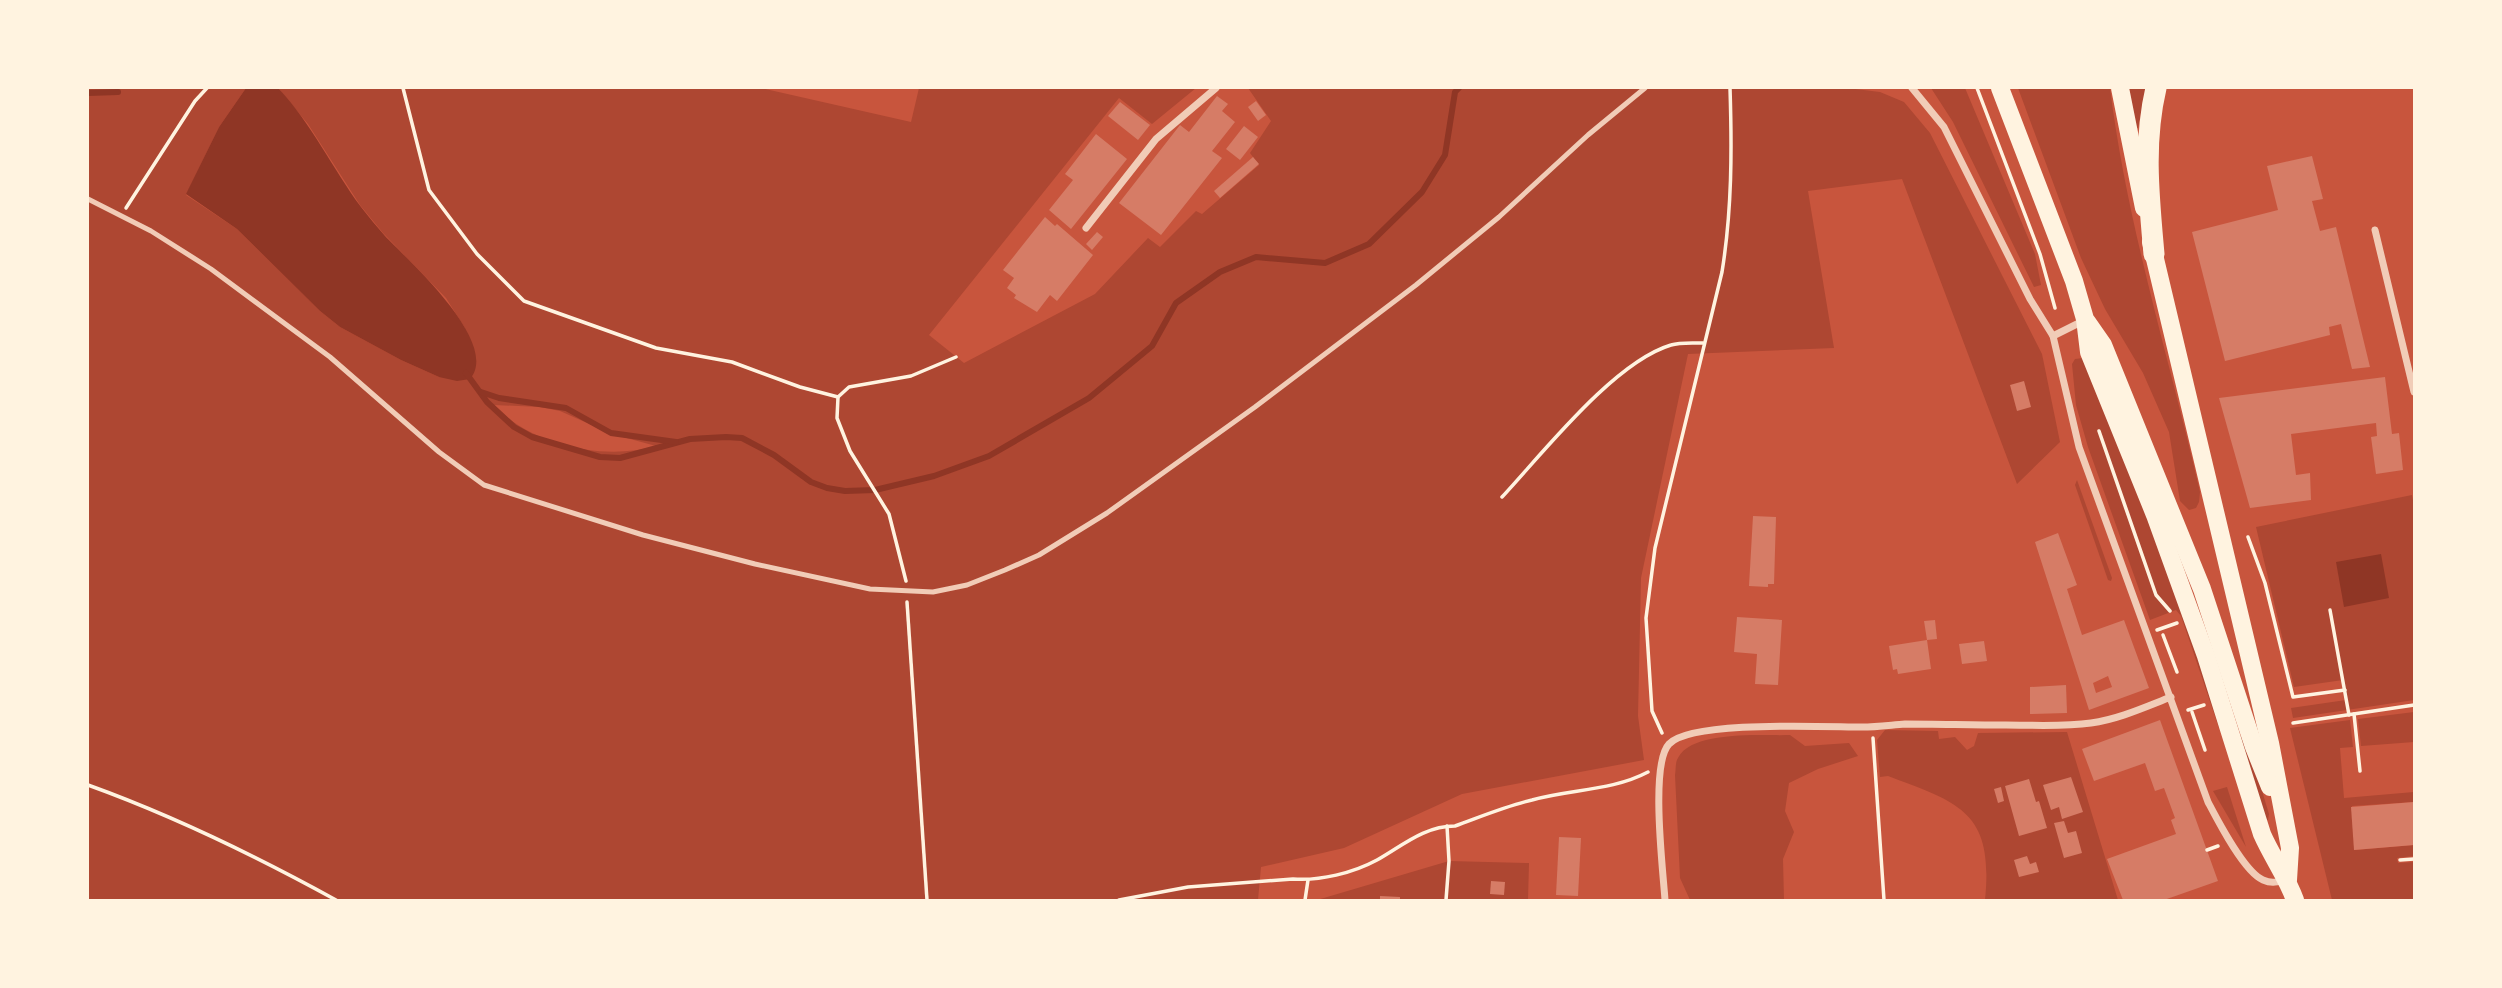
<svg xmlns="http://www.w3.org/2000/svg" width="2502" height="988" viewBox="0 0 2502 988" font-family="Overpass,sans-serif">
	<rect width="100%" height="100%" fill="#c8553d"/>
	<g fill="#ae4732" fill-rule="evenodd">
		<path d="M88,88h158l-27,39 -33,68 51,34 83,82 20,16 61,33 38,17 26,-49 -19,-30 -63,-65 -23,-28 -52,-81 -30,-36h483l150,34 8,-34h277l-44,36 -33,-26 -190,237 35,28 131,-69 53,-56 12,9 36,-36 6,3 57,-49 -9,-12 21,-32 -23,-33h599l33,4 24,10 26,31 112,221 18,88 -43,42 -115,-305 -94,12 26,157 -146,6 -47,224 -3,138 6,44 -182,34 -118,54 -83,19 -3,33h-1170zM494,405l46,2 20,4 52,23 44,12c-51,15 -125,0 -162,-41z"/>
		<polygon points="1931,88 1965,88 2035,254 2041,285 2034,287 1953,122"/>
		<path d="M2018,88h92c17,137 59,269 90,404l-1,10 -3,6 -7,2 -9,-9 -11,-69 -26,-59 -38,-64 -24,-51z"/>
		<polygon points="2128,88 2146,88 2138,128 2135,128"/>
		<polygon points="2083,358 2150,517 2223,726 2219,728 2181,616 2176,610 2150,620 2088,447 2076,405 2072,364 2075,359"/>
		<polygon points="2077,480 2112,578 2111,581 2108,580 2075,485"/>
		<polygon points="2412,495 2414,506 2414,700 2293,718 2291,708 2346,700 2343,680 2294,687 2256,527"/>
		<polygon points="2414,712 2414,742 2361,746 2358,719"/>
		<polygon points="2350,720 2353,747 2340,748 2344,798 2414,792 2414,802 2352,806 2355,850 2414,845 2414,856 2397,858 2398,863 2414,862 2414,900 2332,900 2290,728"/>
		<path d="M1885,730l53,1 1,8 16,-2 12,13 7,-4 4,-13 89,-1 51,168h-133c9,-88 -25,-97 -97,-124l-8,1 -3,-37z"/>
		<path d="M1790,735l15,11 44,-3 9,13 -40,13 -29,14 -4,28 9,21 -11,27 1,41h-94l-10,-22 -5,-103c1,-4 0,-13 3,-17 14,-28 85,-22 112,-23z"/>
		<polygon points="2245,735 2269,814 2268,820 2265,820 2238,737"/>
		<polygon points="2227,787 2246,847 2213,791"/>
		<polygon points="1449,861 1529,863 1528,900 1317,900"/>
	</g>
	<g fill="#8f3625">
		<path d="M246,88h32c34,36 54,80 83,119 8,10 16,20 24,29 24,25 116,107 85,143l-13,2 -18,-4 -38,-17 -61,-33 -20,-16 -83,-82 -51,-35 33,-67z"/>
		<polygon points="2381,554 2389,598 2344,607 2336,562"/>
	</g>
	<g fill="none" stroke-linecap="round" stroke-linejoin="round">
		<g stroke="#8f3625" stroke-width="6">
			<polyline points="88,93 118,92"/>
			<polyline points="466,373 487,402 514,427 532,437 600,457 620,458 690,439 726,437 742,438 774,455 811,482 827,488 845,491 875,490 934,476 989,456 1089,398 1152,346 1176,303 1220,272 1256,257 1325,263 1369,244 1422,192 1445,155 1455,92 1459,88"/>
			<polyline points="481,392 499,398 566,408 611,433 676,442"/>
		</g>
	</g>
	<g fill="#d67c66" fill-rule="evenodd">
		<polygon points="1217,96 1228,104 1222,111 1235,122 1212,151 1222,158 1161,235 1119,203 1180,125 1189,132"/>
		<polygon points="1256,101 1266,115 1258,121 1248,107"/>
		<polygon points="1120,102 1150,125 1138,140 1108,116"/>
		<polygon points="1244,126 1258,137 1240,160 1226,149"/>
		<polygon points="1096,134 1127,159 1071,229 1049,210 1073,180 1065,174"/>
		<polygon points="2312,156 2323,199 2312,201 2320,231 2336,227 2370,367 2352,369 2341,324 2329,327 2330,335 2225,361 2192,232 2278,210 2267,166"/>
		<polygon points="1253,157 1259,164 1220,198 1214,191"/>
		<polygon points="1045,217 1055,226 1057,224 1093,255 1057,301 1050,295 1037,312 1014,298 1016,295 1007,288 1014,278 1003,270"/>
		<polygon points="1097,232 1103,237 1092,250 1086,244"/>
		<polygon points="2385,377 2392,434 2399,433 2403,470 2376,474 2371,437 2377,436 2376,423 2291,434 2296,475 2310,473 2311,500 2250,508 2219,398"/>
		<polygon points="2024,381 2031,407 2017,411 2010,385"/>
		<polygon points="1753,516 1776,517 1774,584 1768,584 1768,587 1749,586"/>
		<path d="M2058,533l19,52 -10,4 15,46 42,-15 25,68 -60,22 -54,-168zM2108,676l4,11 -16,6 -3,-10z"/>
		<polygon points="1737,617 1782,620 1778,685 1755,684 1757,654 1734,652"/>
		<polygon points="1935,620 1937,639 1927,640 1924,621"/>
		<polygon points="1927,640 1931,669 1898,674 1897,669 1893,670 1889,646"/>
		<polygon points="1984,641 1987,661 1962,664 1959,644"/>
		<polygon points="2066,685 2067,713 2030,714 2030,687"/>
		<polygon points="2160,720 2218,881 2164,900 2123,900 2107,859 2176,834 2171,820 2175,818 2164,788 2155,791 2145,763 2094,781 2082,749"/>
		<polygon points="2071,777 2083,812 2062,819 2059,807 2051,810 2043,785"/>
		<polygon points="2029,779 2036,802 2039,801 2047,828 2019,836 2005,786"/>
		<polygon points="2001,787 2004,801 1998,803 1994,789"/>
		<polygon points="2414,802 2414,845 2354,850 2351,807"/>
		<polygon points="2064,821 2068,833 2076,831 2082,853 2064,858 2054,823"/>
		<polygon points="1559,837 1581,838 1578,896 1556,895"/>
		<polygon points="2027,856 2030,864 2036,862 2039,872 2019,877 2014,860"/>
		<polygon points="1491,881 1505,882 1504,895 1490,894"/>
		<polygon points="1380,896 1400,897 1400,900 1380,900"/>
	</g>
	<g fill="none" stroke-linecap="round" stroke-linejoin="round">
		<g stroke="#fff3e0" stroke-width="3.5">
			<polyline points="403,88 429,190 477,254 524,301 656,348 732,362 800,387 838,397"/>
			<polyline points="1977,88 2040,254 2055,308"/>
			<polyline points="126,208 195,101 207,88"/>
			<polyline points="2099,431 2156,595 2170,611"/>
			<path d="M1502,497c41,-44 112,-135 169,-152 9,-3 22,-2 32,-2"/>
			<polyline points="2248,537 2265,583 2293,697 2345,690"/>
			<polyline points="906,581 889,514 850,451 837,418 838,397 849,387 911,376 956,357"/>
			<polyline points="907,602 927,900"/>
			<polyline points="2330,610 2349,715"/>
			<polyline points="2157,630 2177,623"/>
			<polyline points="2163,635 2177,672"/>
			<polyline points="2188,710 2204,705"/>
			<polyline points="2192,712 2205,750"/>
			<polyline points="2354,714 2360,771"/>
			<polyline points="2293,723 2414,705"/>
			<path d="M1662,733l-10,-22 -6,-93 9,-70 67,-276c10,-62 10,-122 8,-184"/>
			<polyline points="1873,738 1884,900"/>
			<path d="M88,785c86,31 168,71 248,115"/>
			<polyline points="2207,850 2218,846"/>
			<polyline points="2400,860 2414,859"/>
			<path d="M1119,900l69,-13 105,-8c27,2 60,-6 84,-19 25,-14 47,-34 78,-34 25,-9 51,-20 77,-26 39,-11 80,-9 116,-28"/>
			<polyline points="1305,900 1308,880"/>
			<polyline points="1446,900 1449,861 1447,826"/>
		</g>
		<polyline stroke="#f1ccb7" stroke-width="5" points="88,199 151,231 211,269 330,357 439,452 484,485 643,535 755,564 870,589 933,592 967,585 1005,570 1039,555 1107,513 1255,407 1416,285 1499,217 1588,135 1645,88"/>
		<g stroke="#f1ccb7" stroke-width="7">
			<path d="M1912,88l32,39 86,172 23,37 26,111 129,355c10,19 36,70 55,78 9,4 14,2 23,0"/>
			<polyline points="1086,228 1156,139 1216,88"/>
			<polyline points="2375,230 2414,392"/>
			<polyline points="2053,336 2085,320"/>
			<path d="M1665,900c-2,-30 -15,-136 4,-156 22,-24 158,-17 193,-17 15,0 29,-2 43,-3 33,0 67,1 101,1 27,0 57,2 85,-2 28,-4 54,-16 80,-26"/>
		</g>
		<g stroke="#fff3e0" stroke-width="18">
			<path d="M2000,88l74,193 11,38 4,33 66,163 51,141 56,178c10,23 25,43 33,66"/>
			<polyline points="2120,88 2144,208"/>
			<polyline points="2151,242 2270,743 2290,848 2288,880"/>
			<polyline points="2087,322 2103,345 2202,589 2254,747 2270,787"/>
		</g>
		<path stroke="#fff3e0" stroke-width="21" d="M2154,254c-5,-56 -11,-111 2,-166"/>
	</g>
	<rect width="2502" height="988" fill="none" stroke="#fff3e0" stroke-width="178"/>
</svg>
